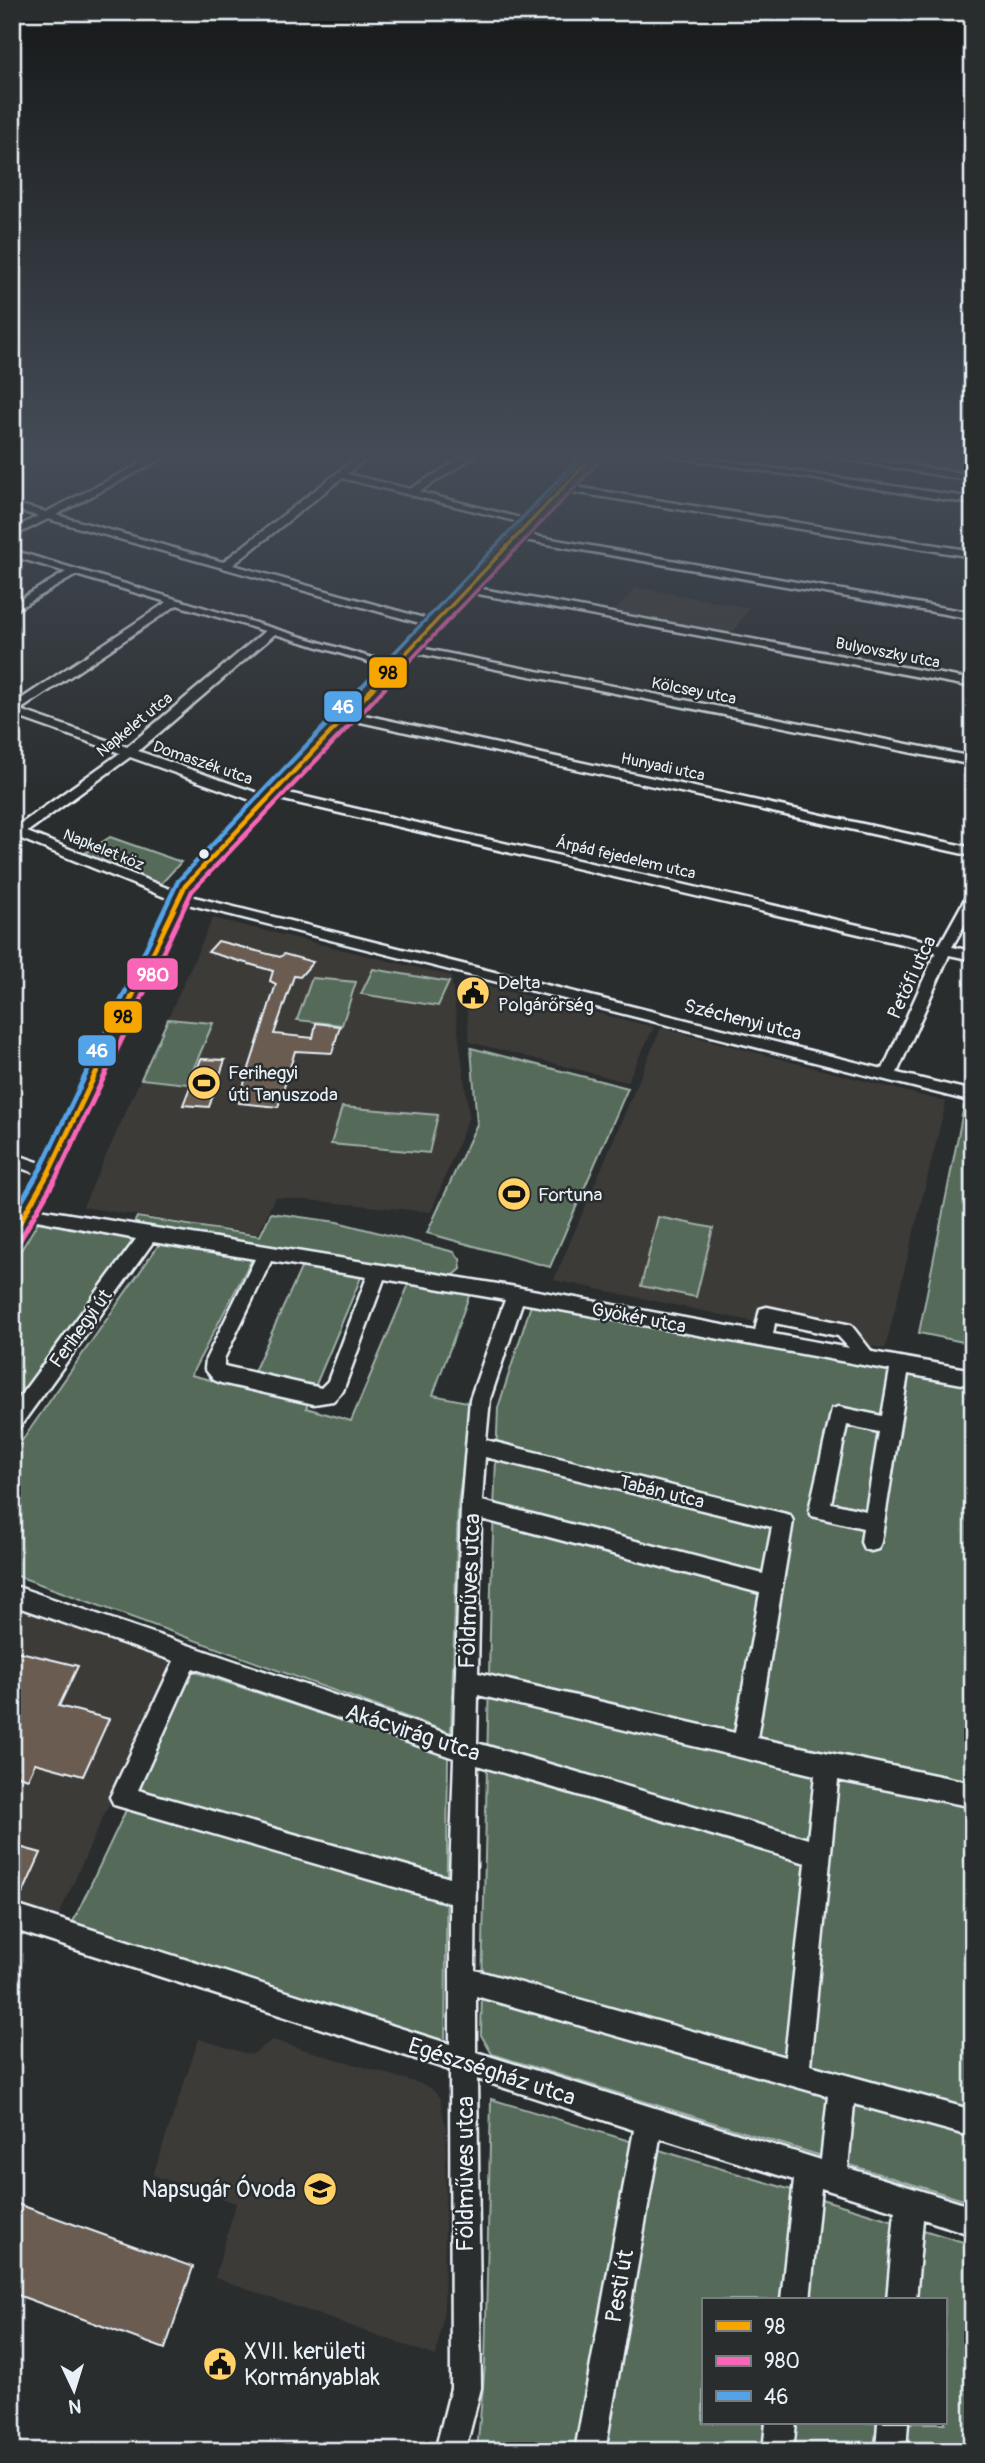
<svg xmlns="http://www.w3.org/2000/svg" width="985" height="2463" viewBox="0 0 985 2463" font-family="Pangolin,sans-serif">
	<rect width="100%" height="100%" fill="#2a2d2e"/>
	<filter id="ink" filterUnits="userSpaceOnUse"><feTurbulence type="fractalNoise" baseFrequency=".0143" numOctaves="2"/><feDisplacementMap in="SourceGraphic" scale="14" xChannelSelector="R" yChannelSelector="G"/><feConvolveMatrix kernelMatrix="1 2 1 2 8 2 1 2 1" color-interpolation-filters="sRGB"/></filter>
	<g filter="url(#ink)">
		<g fill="#3d3b38">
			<polygon points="635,587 749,608 731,635 614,613"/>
			<polygon points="213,918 451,976 469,1116 431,1212 275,1197 258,1234 83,1207"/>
			<polygon points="464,981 654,1027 627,1082 470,1042"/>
			<polygon points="661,1028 946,1102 885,1349 554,1280"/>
			<polygon points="12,1607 173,1662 58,1917 12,1904"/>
			<polygon points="199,2039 251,2055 272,2040 421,2084 431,2088 440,2098 446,2130 444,2308 436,2356 215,2278 236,2203 153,2175"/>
		</g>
		<g fill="#556b58" stroke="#9eaea8" stroke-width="2" fill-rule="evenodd">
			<polygon points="841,456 973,456 973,475"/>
			<polygon points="110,837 181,862 160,885 80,856"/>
			<polygon points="373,969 449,982 438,1006 361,994"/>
			<polygon points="312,978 356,982 342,1025 297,1020"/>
			<polygon points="168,1019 213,1023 187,1084 141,1079"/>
			<polygon points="471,1048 628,1088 550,1267 427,1233 477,1124"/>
			<polygon points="964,1106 973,1109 973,1344 919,1333"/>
			<polygon points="342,1107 438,1115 429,1153 331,1144"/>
			<polygon points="271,1213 337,1222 454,1252 460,1259 461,1269 454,1275 445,1275 134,1223 137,1217 260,1236"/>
			<polygon points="658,1217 713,1228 696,1297 641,1286"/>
			<polygon points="38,1222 136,1239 137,1242 12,1410 12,1265"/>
			<polygon points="160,1243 252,1259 191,1375 246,1389 302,1266 362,1275 306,1408 351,1421 409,1284 470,1293 433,1395 472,1403 458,1504 451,1733 12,1574 12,1455"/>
			<polygon points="531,1305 973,1386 973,2203 492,2054 481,2035 491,1587 498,1408"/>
			<polygon points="192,1671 448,1756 445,2048 72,1924"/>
			<path d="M491,2099l482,146v206h-496l8,-86zM703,2300h242v123h-242z"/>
		</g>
		<g fill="#6a5c51" stroke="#e8f1f8" stroke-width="2">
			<polygon points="218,941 280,957 284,954 313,962 300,977 294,976 274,1034 313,1038 316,1023 340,1026 332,1053 295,1051 278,1107 238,1103 276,984 270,981 273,971 208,952"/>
			<polygon points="201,1059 225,1060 209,1107 183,1105"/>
			<polygon points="12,1650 78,1666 59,1706 109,1719 83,1776 35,1763 28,1779 12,1774"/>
			<polygon points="12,1845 41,1853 23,1893 12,1890"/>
			<polygon points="12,2202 193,2267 165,2349 12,2293"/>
		</g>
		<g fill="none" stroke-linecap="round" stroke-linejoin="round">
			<g stroke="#e8f1f8" stroke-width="5">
				<g id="minor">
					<polygon points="156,456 167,456 56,515 223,562 359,456 369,456 347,474 410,489 465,456 475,456 419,492 536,522 531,525 342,478 233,565 438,622 438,626 434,627 48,519 12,537 12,530 38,516 12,509 12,503 46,512"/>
					<polygon points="670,456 691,456 973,498 973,504"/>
					<polygon points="826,456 846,456 973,475 973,481"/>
					<polygon points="563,485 973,551 973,557 560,490 558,488"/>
					<polygon points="517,533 973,613 973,619 513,538 512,536"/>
					<path d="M12,550l387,116 -10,2 -114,-34 -137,117 131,46v6h-10l-129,-46 -103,75 155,62 701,175 53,-117 -665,-155 -6,-4 6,-4 669,155 26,-47 7,-4v17l-21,37 21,4v9l-24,-5 -52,118 76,18v11l-801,-202 -153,-62 -5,2 5,4v11l-7,4v-29l108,-77 -108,-38v-10l155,-103 -91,-27 -64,37v-8l54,-32 -54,-16zM177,605l88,26 -138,116 -107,-37z"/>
					<polygon points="466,586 973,680 973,687 462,591 461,589"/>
					<polygon points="410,646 973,757 973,765 406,651 406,647"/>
					<polygon points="346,711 973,848 973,856 342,718 342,712"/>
					<polygon points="12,1153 55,1168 57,1172 49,1178 12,1165"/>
					<path d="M27,1207l489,80 239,44 5,-22 7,-2 84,18 21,27 101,18v16l-65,-12 -27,168 -3,7 -7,2 -7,-2 -3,-7 2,-14 -51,-12 -3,-6 23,-101 7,-2 43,9 8,-46 -368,-67 -32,96 -4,41 304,75 3,6 -36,217 216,45v24l-135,-27 -28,285 163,45v27l-119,-33 -6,64 125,39v28l-50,-16 -7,81h-29l8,-89 -74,-23 -11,112h-29l13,-120 -134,-42 -55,313h-30l59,-321 -157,-51 4,309 -16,63h-30l16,-63 -1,-318 -438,-141v-25l438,140v-141l-336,-98 -4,-8 4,-8 60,-128 -162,-56v-20l442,151 7,-229 9,-108 35,-99 -121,-21 -41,112 -10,10 -19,3 -93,-21 -7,-3 -9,-11 1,-10 49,-100 -102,-17 -134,186 -7,2v-23l124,-168 -115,-22 -3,-4zM271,1261l96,16 -39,104 -7,7 -97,-22v-7zM775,1323l63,13 11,12 -76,-14zM847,1425l32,7 -13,79 -35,-8zM485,1457l287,70 -9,47 -281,-73zM481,1519l279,74 -25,140 -257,-60zM193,1668l261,90 -4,120 -312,-88zM478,1695l337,80 -7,64 -331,-96zM477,1765l329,98 -21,194 -310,-87zM476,1996l352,100 -7,64 -345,-108z"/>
					<polygon points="766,2423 796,2423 793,2451 763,2451"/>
					<polygon points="878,2423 908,2423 906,2451 876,2451"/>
				</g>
			</g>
			<g stroke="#e8f1f8" stroke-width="5">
				<polygon id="major" points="587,456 599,456 193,888 60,1172 20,1242 12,1244 12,1216 38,1172 179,882"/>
			</g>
			<use href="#minor" fill="#2a2d2e" fill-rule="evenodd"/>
			<use href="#major" fill="#2a2d2e" fill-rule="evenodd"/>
			<g stroke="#2a2d2e" stroke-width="7">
				<polyline id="bus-1-far2" points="372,689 593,456"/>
			</g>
			<g stroke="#2a2d2e" stroke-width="9">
				<polyline id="bus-1-far1" points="137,986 185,886 373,688"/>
			</g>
			<g stroke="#2a2d2e" stroke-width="10">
				<polyline id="bus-1" points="12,1236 49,1172 138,984"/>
			</g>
			<g stroke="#2a2d2e" stroke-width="7">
				<polyline id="bus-2-far2" points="383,689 599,462"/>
			</g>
			<g stroke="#2a2d2e" stroke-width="9">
				<polyline id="bus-2-far1" points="147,986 192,891 385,688"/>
			</g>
			<g stroke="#2a2d2e" stroke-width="10">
				<polyline id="bus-2" points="20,1240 57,1176 148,984"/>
			</g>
			<g stroke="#2a2d2e" stroke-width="7">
				<polyline id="bus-3-far2" points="360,689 581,456"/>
			</g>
			<g stroke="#2a2d2e" stroke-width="9">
				<polyline id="bus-3-far1" points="128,986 178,881 361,688"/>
			</g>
			<g stroke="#2a2d2e" stroke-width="10">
				<polyline id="bus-3" points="12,1218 41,1168 129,984"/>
			</g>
			<use href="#bus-1-far2" stroke="#f7a600" stroke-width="3.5"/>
			<use href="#bus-1-far1" stroke="#f7a600" stroke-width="4.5"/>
			<use href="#bus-1" stroke="#f7a600" stroke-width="5"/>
			<use href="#bus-2-far2" stroke="#fa66b7" stroke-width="3.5"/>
			<use href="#bus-2-far1" stroke="#fa66b7" stroke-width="4.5"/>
			<use href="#bus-2" stroke="#fa66b7" stroke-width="5"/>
			<use href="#bus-3-far2" stroke="#53a3e8" stroke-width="3.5"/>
			<use href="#bus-3-far1" stroke="#53a3e8" stroke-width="4.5"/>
			<use href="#bus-3" stroke="#53a3e8" stroke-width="5"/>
		</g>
	</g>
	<linearGradient id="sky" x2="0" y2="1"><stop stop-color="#171919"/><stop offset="0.57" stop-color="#444c57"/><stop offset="1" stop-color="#444c57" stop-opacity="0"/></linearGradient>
	<rect width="985" height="800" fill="url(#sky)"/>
	<defs>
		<g id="civic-disc" transform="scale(1.75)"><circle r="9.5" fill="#ffd166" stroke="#2a2d2e"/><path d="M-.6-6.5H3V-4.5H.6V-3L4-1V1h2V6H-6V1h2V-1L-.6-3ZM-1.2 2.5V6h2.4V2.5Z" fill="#111"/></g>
		<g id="stadium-disc" transform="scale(1.75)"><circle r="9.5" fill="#ffd166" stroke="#2a2d2e"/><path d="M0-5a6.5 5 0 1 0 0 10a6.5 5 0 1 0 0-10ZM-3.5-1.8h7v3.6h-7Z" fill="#111"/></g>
		<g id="school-disc" transform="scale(1.75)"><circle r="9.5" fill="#ffd166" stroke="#2a2d2e"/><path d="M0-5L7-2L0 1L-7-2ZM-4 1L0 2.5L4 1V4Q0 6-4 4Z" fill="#111"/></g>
	</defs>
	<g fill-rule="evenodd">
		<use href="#civic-disc" x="473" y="993"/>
		<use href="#stadium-disc" x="204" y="1083"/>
		<use href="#stadium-disc" x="514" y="1194"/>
		<use href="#school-disc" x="320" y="2189"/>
		<use href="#civic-disc" x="220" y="2364"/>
	</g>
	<circle fill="#e8f1f8" stroke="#2a2d2e" stroke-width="2.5" cx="204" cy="854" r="6"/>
	<g text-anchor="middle" stroke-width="5" stroke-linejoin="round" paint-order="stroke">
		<g font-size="16" fill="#e8f1f8" stroke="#2a2d2e">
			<text transform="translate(888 652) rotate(11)" y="6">Bulyovszky utca</text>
			<text transform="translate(694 690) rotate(11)" y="6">Kölcsey utca</text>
			<text transform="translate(134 724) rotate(-39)" y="6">Napkelet utca</text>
			<text transform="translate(203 762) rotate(19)" y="6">Domaszék utca</text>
			<text transform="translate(663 766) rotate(12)" y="6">Hunyadi utca</text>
			<text transform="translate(104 849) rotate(22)" y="6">Napkelet köz</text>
			<text transform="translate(626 857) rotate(13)" y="6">Árpád fejedelem utca</text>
		</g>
		<g font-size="19" fill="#e8f1f8" stroke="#2a2d2e">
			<text transform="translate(911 977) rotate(-65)" y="7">Petőfi utca</text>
			<text transform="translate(743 1019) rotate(14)" y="7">Széchenyi utca</text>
			<text transform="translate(639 1317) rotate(11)" y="7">Gyökér utca</text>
			<text transform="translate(80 1328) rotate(-54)" y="7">Ferihegyi út</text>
			<text transform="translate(662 1491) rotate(14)" y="7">Tabán utca</text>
		</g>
		<g font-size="19" fill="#e8f1f8" stroke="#2a2d2e" text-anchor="start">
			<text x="498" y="989">Delta<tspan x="498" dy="22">Polgárőrség</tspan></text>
			<text x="228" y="1079">Ferihegyi<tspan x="228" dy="22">úti Tanuszoda</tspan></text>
			<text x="538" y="1201">Fortuna</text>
		</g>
		<g font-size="23" fill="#e8f1f8" stroke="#2a2d2e">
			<text transform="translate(469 1591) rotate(-88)" y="8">Földműves utca</text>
			<text transform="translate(413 1732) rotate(18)" y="8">Akácvirág utca</text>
			<text transform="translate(492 2071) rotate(18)" y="8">Egészségház utca</text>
			<text transform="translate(465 2174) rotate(-90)" y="8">Földműves utca</text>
			<text transform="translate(619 2286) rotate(-80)" y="8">Pesti út</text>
		</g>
		<g font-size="23" fill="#e8f1f8" stroke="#2a2d2e" text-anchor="end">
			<text x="296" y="2197">Napsugár Óvoda</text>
			<text x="244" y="2359" text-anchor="start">XVII. kerületi<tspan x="244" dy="26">Kormányablak</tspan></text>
		</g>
	</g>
	<g stroke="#2a2d2e" stroke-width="2.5">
		<rect x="368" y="656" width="40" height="33" rx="7" fill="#f7a600"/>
		<rect x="323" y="690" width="40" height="33" rx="7" fill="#53a3e8"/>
		<rect x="126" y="957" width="53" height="34" rx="7" fill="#fa66b7"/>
		<rect x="103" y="1000" width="40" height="34" rx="7" fill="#f7a600"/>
		<rect x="77" y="1034" width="40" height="33" rx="7" fill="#53a3e8"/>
	</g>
	<g font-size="19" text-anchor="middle" font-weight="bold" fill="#fff">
		<text x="343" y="713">46</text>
		<text x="153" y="981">980</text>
		<text x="97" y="1057">46</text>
	</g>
	<g font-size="19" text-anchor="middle" font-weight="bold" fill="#111">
		<text x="388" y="679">98</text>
		<text x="123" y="1023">98</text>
	</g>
	<rect width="985" height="2463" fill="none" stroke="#2a2d2e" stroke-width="42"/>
	<rect x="21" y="21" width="943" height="2421" fill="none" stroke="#e8f1f8" stroke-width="2.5" filter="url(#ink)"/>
	<rect x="702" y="2298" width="245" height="126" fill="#2a2d2e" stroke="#767b7f" stroke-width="2"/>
	<rect x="716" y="2321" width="35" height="10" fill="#f7a600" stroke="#767b7f" stroke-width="2"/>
	<text x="764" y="2334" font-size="21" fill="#e8f1f8">98</text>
	<rect x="716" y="2356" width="35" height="10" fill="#fa66b7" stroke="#767b7f" stroke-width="2"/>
	<text x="764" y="2368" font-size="21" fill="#e8f1f8">980</text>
	<rect x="716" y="2391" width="35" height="10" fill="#53a3e8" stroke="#767b7f" stroke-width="2"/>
	<text x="764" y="2404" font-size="21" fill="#e8f1f8">46</text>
	<g transform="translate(74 2390) rotate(176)" stroke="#2a2d2e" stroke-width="5" paint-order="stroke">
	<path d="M0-5L12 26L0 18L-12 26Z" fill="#e8f1f8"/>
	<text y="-10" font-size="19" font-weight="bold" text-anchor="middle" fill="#e8f1f8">N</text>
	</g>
</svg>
